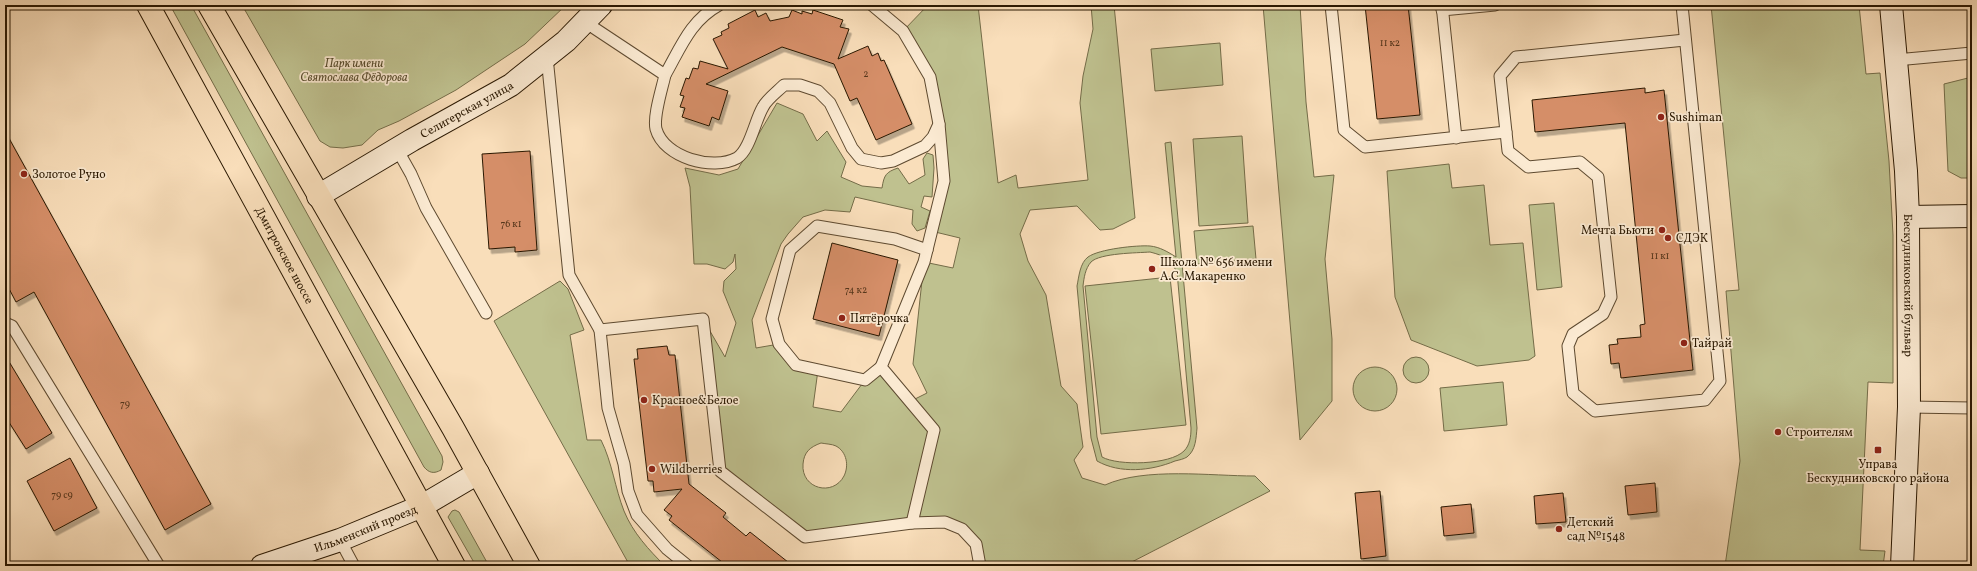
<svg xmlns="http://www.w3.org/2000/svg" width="1977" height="571" viewBox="0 0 1977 571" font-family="Vollkorn,serif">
	<defs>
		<filter id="shadow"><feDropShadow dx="2.5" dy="4.5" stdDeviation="0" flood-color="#0004"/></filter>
	</defs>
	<rect width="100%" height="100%" fill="#f9deba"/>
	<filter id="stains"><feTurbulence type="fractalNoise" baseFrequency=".005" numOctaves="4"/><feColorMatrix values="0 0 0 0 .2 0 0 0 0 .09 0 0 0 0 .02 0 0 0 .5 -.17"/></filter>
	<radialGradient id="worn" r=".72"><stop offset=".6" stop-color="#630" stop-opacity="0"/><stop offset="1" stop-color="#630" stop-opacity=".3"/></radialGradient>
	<g fill="#bfc18f" stroke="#746c48" fill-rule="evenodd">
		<path d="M170,5h21l251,451 1,6 -2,8c-7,4 -12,3 -17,-3z"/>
		<polygon points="242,5 566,5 525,44 456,90 399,121 378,130 362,145 343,148 330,147 320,141"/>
		<path d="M928,5h50l20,178 18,-8 2,13 70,-8 -8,-77 3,-27 10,-47 -2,-24h23l21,213 -22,11 -13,1 -23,-24 -47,4 -10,24 8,27 18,34 15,91 16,18 6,43 -9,13 8,18 23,7c40,-18 106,-9 150,-9l15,15 -146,75h-144l-4,-22 -31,-22 -140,15 -85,-66 -17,-152 22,38 11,-34 -13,-32 1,-10 12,-12 -1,-15 -2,8 -8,7 -18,-5h-13l-4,-77 -5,-19 34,7 19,-6 39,-66 26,11 14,27 10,-10 19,31 -5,15 21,9 20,2c2,-13 4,-16 16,-20l11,16 16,-9 -2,-16 4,-6 6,2 1,13 -2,29 -8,-1 -3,11 9,4 -5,17 -8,3 -5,-7 1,-14 -58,-13 -5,15 -25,-2 -22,7 -15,17 -7,10 -29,76 4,28 23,-4 17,21 22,5 -5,37 28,5 24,-32 16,-13 30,34 16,-8 -14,-29 11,-102 29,6 7,-30 -29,-7 13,-50 -14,-104 -27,-46zM821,443c5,1 11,1 15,3 11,6 13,20 8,30 -11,21 -43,13 -41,-12 1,-12 7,-17 18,-21z"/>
		<polygon points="1263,5 1300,5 1306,102 1314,177 1334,175 1325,259 1332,339 1332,401 1300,440"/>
		<polygon points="1711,5 1859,5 1866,74 1880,73 1889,161 1893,235 1893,383 1868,382 1860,550 1885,551 1883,566 1725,566 1740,461 1726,291 1739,290"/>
		<polygon points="1220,43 1223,85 1155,91 1151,49"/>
		<polygon points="1972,77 1972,178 1961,178 1948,171 1944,84"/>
		<polygon points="1242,136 1248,223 1199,226 1193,139"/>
		<path d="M1171,142l26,286c-1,10 -1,22 -10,29 -3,2 -8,3 -12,4 -24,10 -55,13 -78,0l-6,-23 -14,-152c2,-10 3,-23 11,-29 11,-8 49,-12 62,-11 10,1 18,6 26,11l-11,-114zM1150,252c15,4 19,6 27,20l14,156c0,8 -1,17 -7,23 -14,14 -66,15 -82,6l-5,-20 -14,-151c1,-8 2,-17 8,-24 9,-9 46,-9 59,-10z"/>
		<polygon points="1449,164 1452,188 1484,185 1490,245 1523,243 1535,356 1529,360 1477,366 1411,340 1395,297 1387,171"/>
		<polygon points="1554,203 1562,287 1537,290 1529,205"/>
		<polygon points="1253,226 1256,259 1197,264 1194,231"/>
		<polygon points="1170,277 1186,425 1101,434 1085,286"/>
		<path d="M560,281l8,8 16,41 -14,5 17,105h14c11,22 14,48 23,71 9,22 25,39 41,55h-35l-136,-245z"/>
		<circle cx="1416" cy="370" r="13"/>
		<circle cx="1375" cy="389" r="22"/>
		<polygon points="1503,382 1507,425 1444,431 1440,388"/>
		<polygon points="455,510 459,512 489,566 476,566 448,517 452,511"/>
	</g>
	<g fill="#d58e67" stroke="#2a1802" filter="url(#shadow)">
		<polygon points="1365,5 1408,5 1420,115 1377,119"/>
		<polygon points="755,10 758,17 766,13 770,21 789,17 792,10 802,14 802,11 812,14 813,10 843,20 840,27 849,29 838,59 868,46 872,56 878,53 881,61 884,60 912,124 876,140 857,98 850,101 834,64 782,47 706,84 728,91 719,120 712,117 709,126 682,117 685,108 680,107 684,96 680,95 686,78 689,79 693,68 698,69 700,61 728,69 713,39 722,35 721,32 729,28 728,24"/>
		<polygon points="1645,88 1645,93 1664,90 1693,370 1621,378 1619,363 1611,364 1609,345 1618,344 1617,339 1641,337 1640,325 1645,324 1625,123 1535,132 1532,100"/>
		<polygon points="5,131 211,504 165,530 34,292 16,302 5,281"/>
		<polygon points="530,151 537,250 515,252 515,247 489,249 482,154"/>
		<polygon points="832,243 898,260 879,336 813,319"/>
		<polygon points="667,346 669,355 675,355 689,484 726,513 723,517 746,536 750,532 793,566 727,566 669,520 672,516 664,510 682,489 654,492 653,481 648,481 634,359 638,359 637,349"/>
		<polygon points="5,355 52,433 26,449 5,416"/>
		<polygon points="70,458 97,508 54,531 27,481"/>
		<polygon points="1655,483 1657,512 1628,515 1625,486"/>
		<polygon points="1380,491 1386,556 1361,559 1355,493"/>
		<polygon points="1563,493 1566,522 1536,524 1534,496"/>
		<polygon points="1471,504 1474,533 1444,536 1441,507"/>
	</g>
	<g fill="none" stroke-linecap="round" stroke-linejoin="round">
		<g stroke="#5e4a30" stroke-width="13">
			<g id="lane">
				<polyline points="1331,5 1344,130 1365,147 1506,132 1500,76 1516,57 1685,40"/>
				<polyline points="1442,5 1456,138"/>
				<polyline points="1442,10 1495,5"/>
				<path d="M585,22l80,53c-3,14 -12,41 -9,54 8,29 57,42 81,29 13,-8 18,-38 26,-51 4,-8 14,-15 21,-22h16l18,6 12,12 22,45 9,11 20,4 12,-2 32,-15 8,-9 6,-13 -9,-47 -27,-46 -31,-26"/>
				<polyline points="547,57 569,275 600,330 703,319 720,471 805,537 912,523 945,522 962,529 976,544 980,566"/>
				<polyline points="1896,60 1972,53"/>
				<path d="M665,75c16,-28 25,-54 54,-70"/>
				<polyline points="1506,132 1508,151 1528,167 1580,162 1598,177 1611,297 1603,314 1573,334 1568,346 1573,393 1595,411 1705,400 1720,381 1682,5"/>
				<polyline points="397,149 411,174 426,208 486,313"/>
				<polyline points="5,323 12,326 159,566"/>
				<polyline points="600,330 608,408 624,464 628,491 637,515 667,549 688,566"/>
				<polyline points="881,367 865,380 796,365 779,344 772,319 790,250 817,226 895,239 927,250"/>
				<polyline points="1909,407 1972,408"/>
				<polyline points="912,523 934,430 881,367 924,262 944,181 939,124"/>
				<polyline points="340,540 354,566"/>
			</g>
		</g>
		<g stroke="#2a1802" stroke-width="24">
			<g id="secondary">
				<path id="s1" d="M1891,5l15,166 2,46 1,190 -7,159"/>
				<path id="s2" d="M318,196l94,-56 99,-55 55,-44 35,-36"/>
				<polyline points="1908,217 1972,216"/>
				<path id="s3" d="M262,566l78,-26 82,-34 56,-33"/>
			</g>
		</g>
		<g stroke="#2a1802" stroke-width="24">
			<g id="primary">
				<path id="s4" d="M148,5l306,561"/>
				<polyline points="209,5 453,428 529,566"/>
			</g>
		</g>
		<use href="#lane" stroke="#fbead2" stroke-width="11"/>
		<use href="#secondary" stroke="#fbead2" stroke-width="22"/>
		<use href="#primary" stroke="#f9deba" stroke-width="22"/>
	</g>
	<g fill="#8f2418" stroke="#fbead2" stroke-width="1.5">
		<circle cx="1661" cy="117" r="4"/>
		<circle cx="24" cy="174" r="4"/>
		<circle cx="1662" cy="230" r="4"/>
		<circle cx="1668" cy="238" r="4"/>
		<circle cx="1152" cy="269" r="4"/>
		<circle cx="842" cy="318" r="4"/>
		<circle cx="1684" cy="343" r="4"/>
		<circle cx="644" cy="400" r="4"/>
		<circle cx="1778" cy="432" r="4"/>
		<rect x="1874" y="446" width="8" height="8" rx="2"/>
		<circle cx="652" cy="469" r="4"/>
		<circle cx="1559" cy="529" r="4"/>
	</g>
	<g text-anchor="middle" stroke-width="3.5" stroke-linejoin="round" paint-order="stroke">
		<g font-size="10" fill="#55361b">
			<text x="1390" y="46">11 к2</text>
			<text x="866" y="77">2</text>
			<text x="511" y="227">76 к1</text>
			<text x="1660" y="259">11 к1</text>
			<text x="856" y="293">74 к2</text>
			<text x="125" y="407">79</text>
			<text x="62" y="498">79 с9</text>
		</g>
		<g font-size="12" font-style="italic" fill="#574b2c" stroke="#fbead2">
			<text x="354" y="67">Парк имени<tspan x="354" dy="14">Святослава Фёдорова</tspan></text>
		</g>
		<g font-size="12" fill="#2a1802" stroke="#fbead2">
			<text dy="4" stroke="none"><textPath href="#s2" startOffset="172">Селигерская улица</textPath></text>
			<text dy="4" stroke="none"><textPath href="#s4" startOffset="285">Дмитровское шоссе</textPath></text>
			<text dy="4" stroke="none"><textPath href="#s1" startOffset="281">Бескудниковский бульвар</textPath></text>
			<text dy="4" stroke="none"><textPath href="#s3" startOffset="110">Ильменский проезд</textPath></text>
		</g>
		<g font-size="12" fill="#2a1802" stroke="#fbead2" text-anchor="start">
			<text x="1669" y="121">Sushiman</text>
			<text x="32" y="178">Золотое Руно</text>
			<text x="1654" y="234" text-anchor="end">Мечта Бьюти</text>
			<text x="1676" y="242">СДЭК</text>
			<text x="1160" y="266">Школа № 656 имени<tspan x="1160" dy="14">А.С. Макаренко</tspan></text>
			<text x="850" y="322">Пятёрочка</text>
			<text x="1692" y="347">Тайрай</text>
			<text x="652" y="404">Красное&amp;Белое</text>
			<text x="1786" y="436">Строителям</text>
			<text x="1878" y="468" text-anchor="middle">Управа<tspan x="1878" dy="14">Бескудниковского района</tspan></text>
			<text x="660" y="473">Wildberries</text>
			<text x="1567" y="526">Детский<tspan x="1567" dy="14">сад №1548</tspan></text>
		</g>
	</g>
	<rect width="1977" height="571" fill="none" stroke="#f9deba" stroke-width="20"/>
	<rect x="6" y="6" width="1965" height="559" fill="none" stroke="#2a1802" stroke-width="2"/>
	<rect x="10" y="10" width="1957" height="551" fill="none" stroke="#2a1802"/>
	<rect width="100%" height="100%" filter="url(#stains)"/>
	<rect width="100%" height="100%" fill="url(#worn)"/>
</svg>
